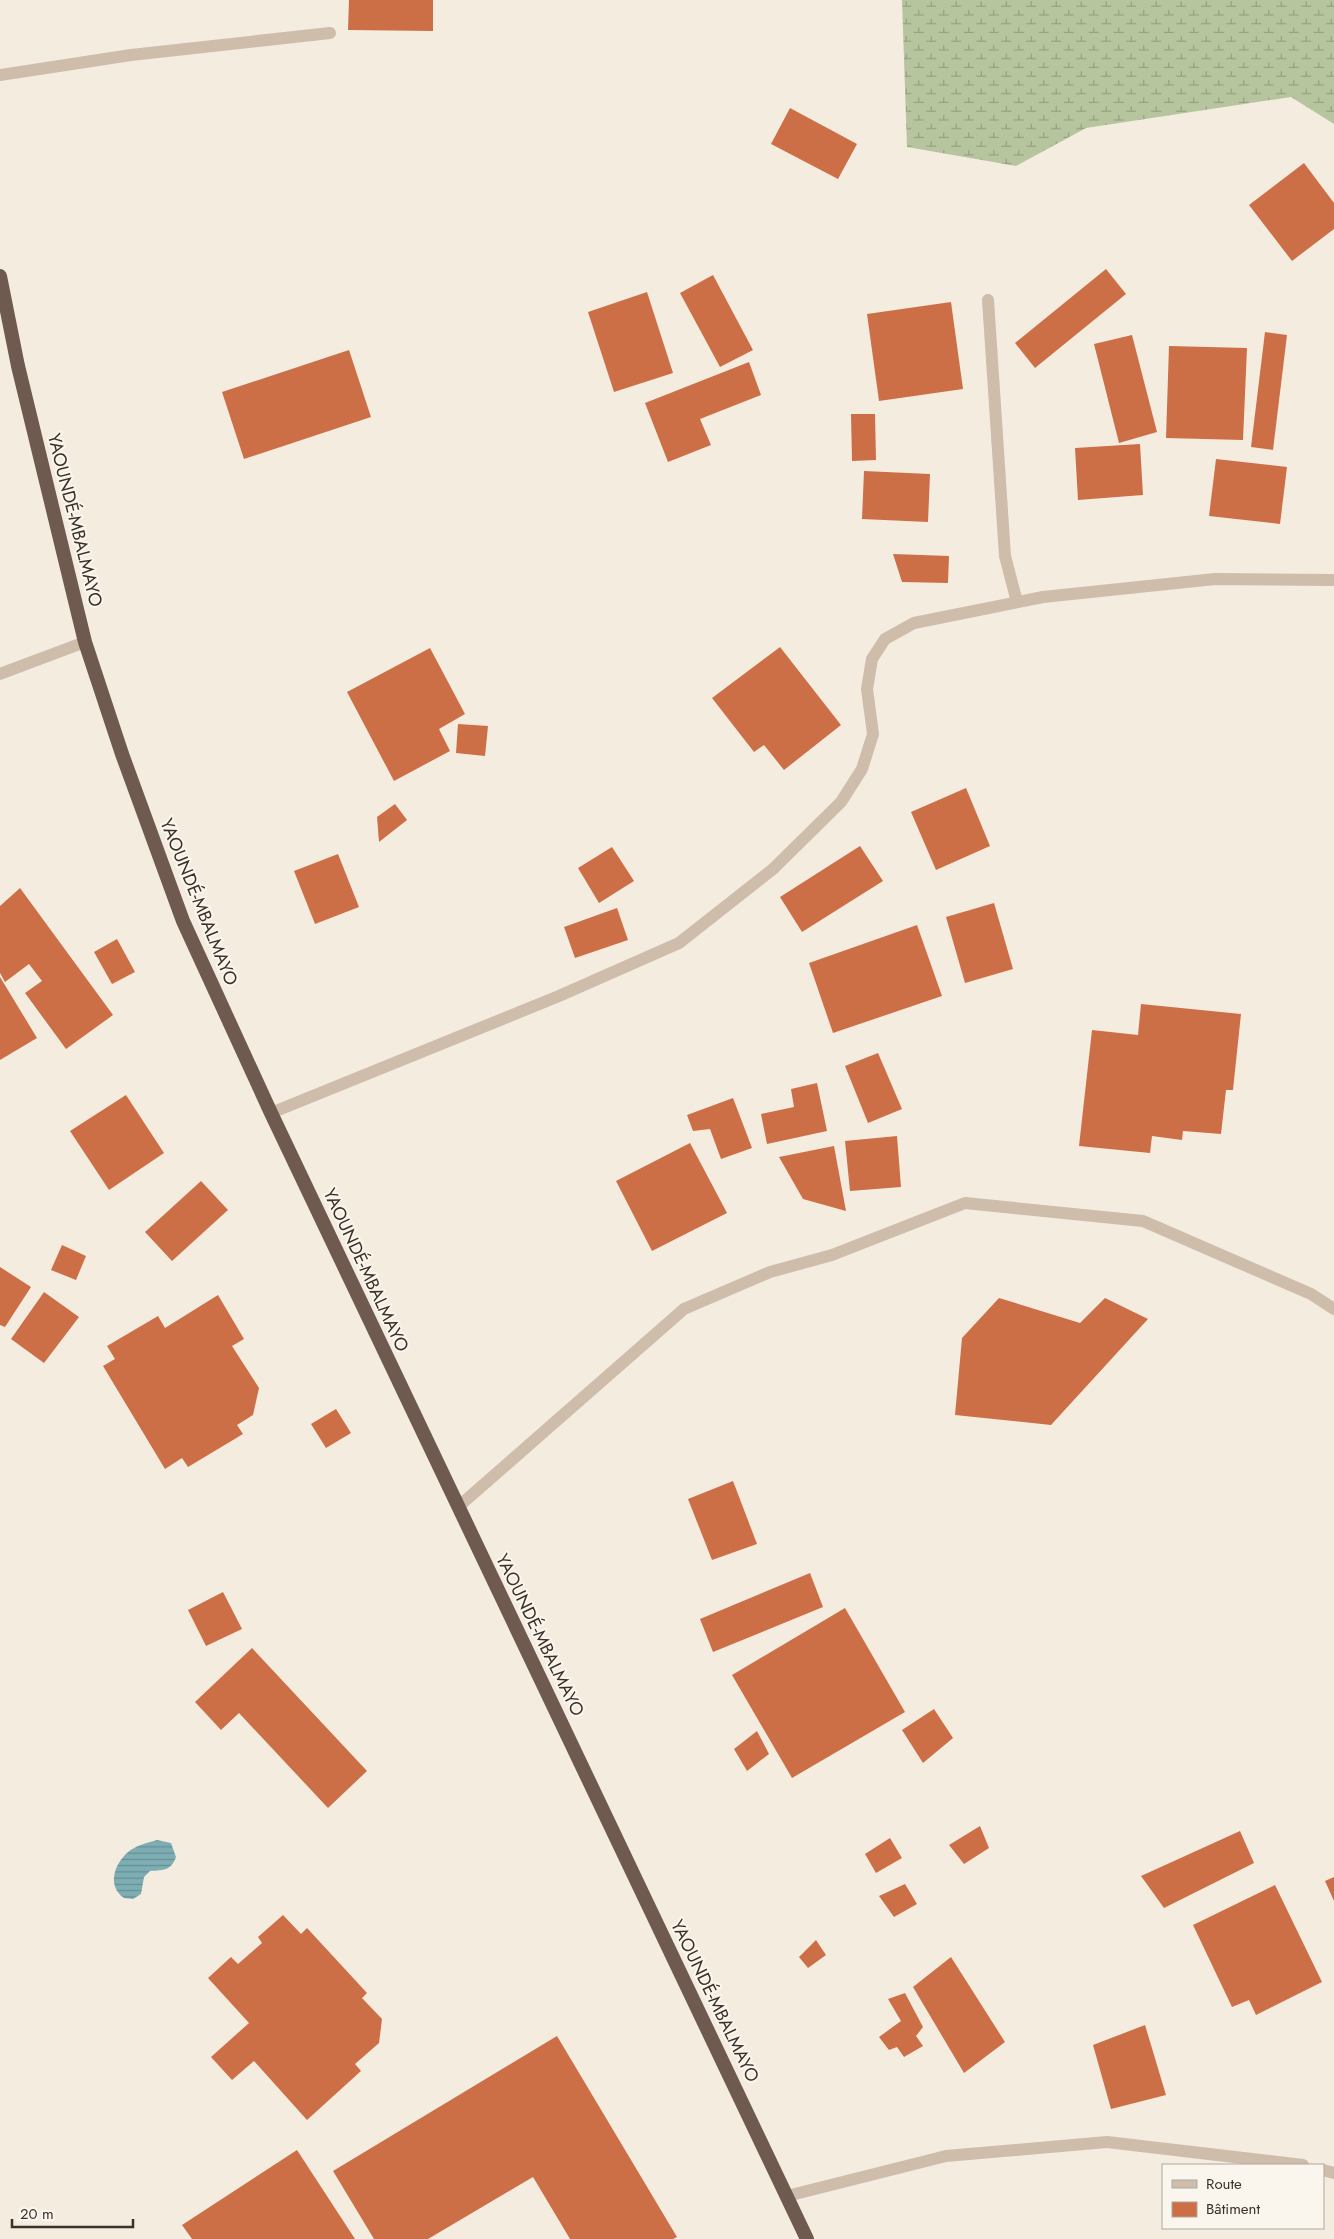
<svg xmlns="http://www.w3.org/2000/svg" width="1334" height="2239" viewBox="0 0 1334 2239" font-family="Jost,sans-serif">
	<defs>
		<pattern id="wetland-marsh" width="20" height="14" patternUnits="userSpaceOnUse" patternTransform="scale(1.25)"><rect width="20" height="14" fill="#b6c59e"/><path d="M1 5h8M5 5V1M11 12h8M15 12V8" fill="none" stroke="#95a181"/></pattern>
		<pattern id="water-rules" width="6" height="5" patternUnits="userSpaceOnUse" patternTransform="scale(1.25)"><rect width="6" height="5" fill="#7daeb4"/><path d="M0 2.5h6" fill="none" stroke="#688e93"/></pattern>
	</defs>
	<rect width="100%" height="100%" fill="#f5ece0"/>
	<polygon fill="url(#wetland-marsh)" points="902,0 1334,0 1334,124 1291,97 1086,128 1016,166 907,147"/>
	<path fill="url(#water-rules)" d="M157,1840l14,3 5,14c-5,14 -13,13 -26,14l-6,6 -3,17 -8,5 -9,-1c-17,-12 -10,-33 3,-45 7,-7 20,-10 30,-13z"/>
	<g fill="#cd6f46">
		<polygon points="349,0 433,0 433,31 348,30"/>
		<polygon points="790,108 857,144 838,179 771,144"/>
		<polygon points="1304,163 1334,203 1334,229 1292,261 1249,205"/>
		<polygon points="1106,269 1126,294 1035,368 1015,343"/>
		<polygon points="713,275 753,350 720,367 680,293"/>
		<polygon points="647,292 673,373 614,392 588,312"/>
		<polygon points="951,302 963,389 879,401 867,314"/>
		<polygon points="1265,332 1287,335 1273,450 1251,447"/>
		<polygon points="1132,335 1157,432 1119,443 1094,344"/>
		<polygon points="1169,346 1247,348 1243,440 1166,438"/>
		<polygon points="349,350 371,417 244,459 222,392"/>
		<polygon points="749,362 761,395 700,419 711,445 668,462 645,403"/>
		<polygon points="851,414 875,414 876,460 852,461"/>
		<polygon points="1140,444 1143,495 1078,500 1075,448"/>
		<polygon points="1216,459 1287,467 1280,524 1209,516"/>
		<polygon points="864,471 930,474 928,522 862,519"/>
		<polygon points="893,554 949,556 948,583 902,582"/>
		<polygon points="780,647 841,725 784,770 764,745 754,752 712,698"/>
		<polygon points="430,648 465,714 439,729 450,751 394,781 347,692"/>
		<polygon points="458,724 488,726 485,756 456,753"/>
		<polygon points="966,788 990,846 936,870 911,812"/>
		<polygon points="395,804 407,820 379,842 377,817"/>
		<polygon points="860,846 883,881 802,932 780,897"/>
		<polygon points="612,847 634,881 599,903 578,868"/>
		<polygon points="338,854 359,907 315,924 294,871"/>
		<polygon points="20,888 113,1015 66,1049 25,993 42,981 29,964 5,982 0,973 0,906"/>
		<polygon points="994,903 1013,969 965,983 946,917"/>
		<polygon points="617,908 628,940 575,958 564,927"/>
		<polygon points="917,925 942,996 833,1033 809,963"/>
		<polygon points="117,939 135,972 112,984 94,952"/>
		<polygon points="0,977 37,1038 0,1060"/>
		<polygon points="1141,1004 1241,1014 1233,1090 1226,1090 1221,1134 1183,1131 1182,1140 1152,1136 1150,1153 1079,1146 1092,1030 1138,1035"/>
		<polygon points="878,1053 902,1109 868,1123 845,1066"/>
		<polygon points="817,1083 827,1131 767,1144 761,1114 794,1107 791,1089"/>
		<polygon points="126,1095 164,1153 109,1190 70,1131"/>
		<polygon points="733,1098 752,1148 721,1159 710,1129 693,1131 687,1115"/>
		<polygon points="897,1136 901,1187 850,1191 845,1141"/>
		<polygon points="690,1143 727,1213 652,1251 616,1181"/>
		<polygon points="834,1146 846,1211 803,1199 779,1157"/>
		<polygon points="201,1181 228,1210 172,1261 145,1232"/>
		<polygon points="62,1245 86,1256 76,1280 51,1270"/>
		<polygon points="0,1267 31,1287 5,1327 0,1325"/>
		<polygon points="44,1292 79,1317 44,1363 11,1339"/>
		<polygon points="218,1295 244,1339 232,1346 259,1388 253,1415 237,1425 243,1434 188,1467 182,1458 165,1469 103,1366 115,1359 107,1346 158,1316 165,1328"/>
		<polygon points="999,1298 1080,1323 1105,1298 1148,1319 1051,1425 955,1415 962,1338"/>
		<polygon points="336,1409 351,1433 326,1448 311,1424"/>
		<polygon points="733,1481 757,1544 712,1560 688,1499"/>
		<polygon points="810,1573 823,1607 713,1652 700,1619"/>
		<polygon points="223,1592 242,1629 206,1646 188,1610"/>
		<polygon points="845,1608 905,1712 792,1778 732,1675"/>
		<polygon points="252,1648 367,1771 328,1808 239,1713 221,1730 195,1702"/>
		<polygon points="934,1709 953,1738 923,1763 902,1730"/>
		<polygon points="757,1731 769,1754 747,1771 734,1749"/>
		<polygon points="980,1826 989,1848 964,1864 949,1845"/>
		<polygon points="1240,1831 1254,1863 1164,1908 1141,1876"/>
		<polygon points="890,1838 902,1858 876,1873 865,1854"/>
		<polygon points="1334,1877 1334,1901 1325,1881"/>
		<polygon points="905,1884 917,1904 894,1917 879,1896"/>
		<polygon points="1275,1885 1322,1982 1256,2015 1249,2000 1232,2007 1193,1925"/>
		<polygon points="283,1915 301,1934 307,1928 367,1993 362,1998 382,2019 379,2043 355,2064 361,2071 307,2120 254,2061 232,2080 211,2057 249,2023 208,1978 231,1957 238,1964 262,1943 258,1937"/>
		<polygon points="816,1940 826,1955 808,1968 799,1957"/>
		<polygon points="951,1957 1005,2042 964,2073 913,1987"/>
		<polygon points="905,1993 923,2027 916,2036 923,2046 904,2057 897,2047 889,2050 879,2037 901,2021 888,1999"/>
		<polygon points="1145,2025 1166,2095 1111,2109 1093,2045"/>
		<polygon points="557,2036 677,2237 673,2239 570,2239 533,2177 428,2239 374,2239 333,2171"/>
		<polygon points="297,2150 355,2239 192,2239 182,2225"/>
	</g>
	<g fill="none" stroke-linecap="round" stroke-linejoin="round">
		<polyline stroke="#cebdaa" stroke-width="12" points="0,75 131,55 330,33"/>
		<g stroke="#cebdaa" stroke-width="12">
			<polyline points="988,300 1005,556 1017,602"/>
			<polyline points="0,674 85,642"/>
			<polyline points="271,1113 559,996 679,943 773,869 841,802 862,769 873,734 867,689 872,659 885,639 914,623 1043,597 1215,579 1334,580"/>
			<polyline points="458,1507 684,1309 770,1272 832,1255 965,1203 1143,1221 1311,1294 1334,1309"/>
			<polyline points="1323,2170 1334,2173"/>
			<polyline points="787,2196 946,2156 1107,2142 1303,2165"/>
		</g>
		<polyline stroke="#6e5a4e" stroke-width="14" points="0,276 18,366 85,642 122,754 183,921 271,1113 807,2239"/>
	</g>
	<g text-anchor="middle" stroke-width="4" stroke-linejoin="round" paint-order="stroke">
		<g font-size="18" fill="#3b312a" stroke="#fbf6ed">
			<text transform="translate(75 520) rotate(76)" y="6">YAOUNDÉ-MBALMAYO</text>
			<text transform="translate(199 902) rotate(68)" y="6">YAOUNDÉ-MBALMAYO</text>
			<text transform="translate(366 1270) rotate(65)" y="6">YAOUNDÉ-MBALMAYO</text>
			<text transform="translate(540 1635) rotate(64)" y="6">YAOUNDÉ-MBALMAYO</text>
			<text transform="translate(715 2001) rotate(64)" y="6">YAOUNDÉ-MBALMAYO</text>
		</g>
	</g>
	<rect x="1162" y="2164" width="162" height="65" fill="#fbf6ed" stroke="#aea79f"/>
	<rect x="1172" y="2180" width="25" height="8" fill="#cebdaa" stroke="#aea79f"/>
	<text x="1206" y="2189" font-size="15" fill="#3b312a">Route</text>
	<rect x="1172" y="2202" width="25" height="15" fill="#cd6f46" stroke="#aea79f"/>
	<text x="1206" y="2214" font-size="15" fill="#3b312a">Bâtiment</text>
	<path d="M12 2219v8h121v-8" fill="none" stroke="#3b312a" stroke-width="2.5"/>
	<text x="20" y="2219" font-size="15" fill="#3b312a" stroke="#fbf6ed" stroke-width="4" paint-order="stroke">20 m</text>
</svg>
